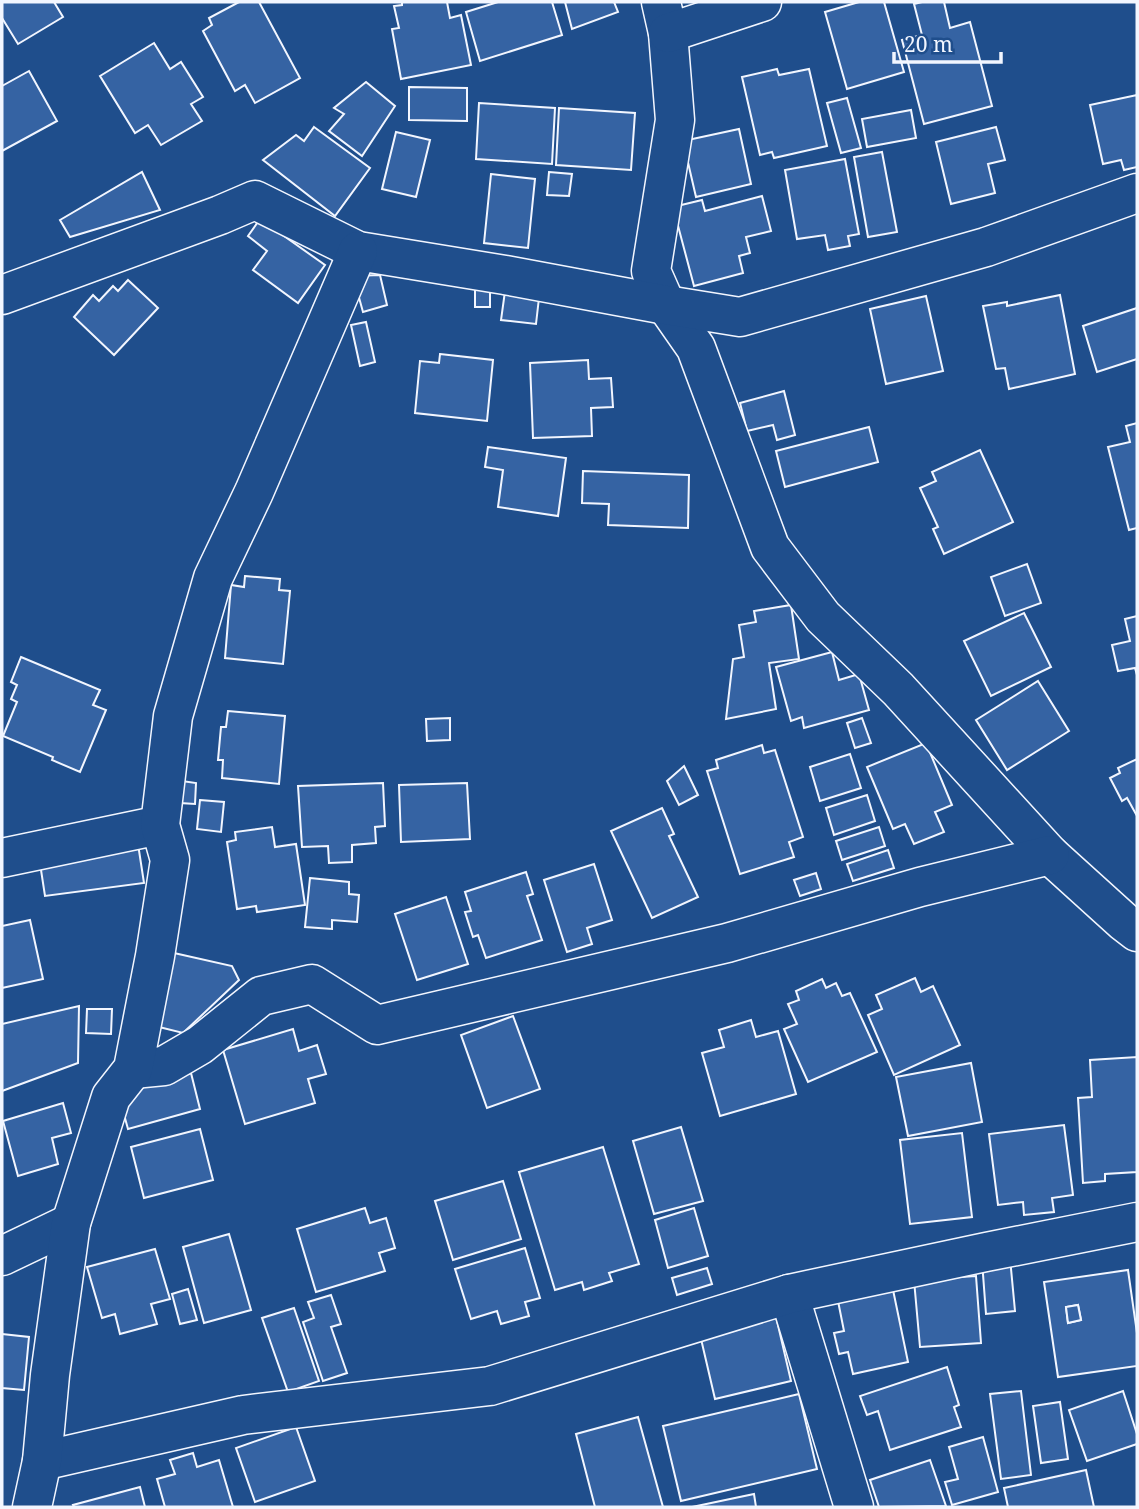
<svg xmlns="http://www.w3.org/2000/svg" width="1139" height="1509" viewBox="0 0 1139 1509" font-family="'Noto Serif',serif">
	<rect width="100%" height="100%" fill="#1f4e8c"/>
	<g fill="#3563a3" stroke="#f2f6ff" stroke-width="2" fill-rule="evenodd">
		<polygon points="2,2 54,2 63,17 18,44 2,18"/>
		<polygon points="239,2 259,2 300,78 255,103 245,85 235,91 203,31 212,25 209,18"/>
		<polygon points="402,2 447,2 450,18 461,15 471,65 401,79 392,29 399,28 394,6 402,5"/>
		<polygon points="498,2 552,2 562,35 480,61 466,12"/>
		<polygon points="565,2 614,2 618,12 572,29"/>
		<polygon points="859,2 884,2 904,72 847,89 825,12"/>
		<polygon points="922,2 944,2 950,28 970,22 992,106 924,124 902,40 922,35 914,4"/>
		<polygon points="154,43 170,69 181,62 203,97 191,104 202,121 161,145 148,125 135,133 100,76"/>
		<polygon points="777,69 779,75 809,69 827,146 774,158 772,152 760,155 742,77"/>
		<polygon points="29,71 57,121 2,151 2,86"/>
		<polygon points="366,82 395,106 362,156 329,131 344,114 334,108"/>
		<polygon points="409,87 467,88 467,121 409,120"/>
		<polygon points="1137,95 1137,167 1124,170 1121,160 1103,164 1090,105"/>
		<polygon points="847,98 861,148 841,153 827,103"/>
		<polygon points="479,103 555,108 552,164 476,159"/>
		<polygon points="559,108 635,113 631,170 556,165"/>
		<polygon points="911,110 916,138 867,147 862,119"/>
		<polygon points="314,127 370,168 335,216 263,160 296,135 304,141"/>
		<polygon points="996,127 1005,160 988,164 995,193 951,204 936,142"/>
		<polygon points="739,129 751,184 696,197 683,141"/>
		<polygon points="396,132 430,140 416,197 382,189"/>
		<polygon points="882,152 897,232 868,237 854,157"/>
		<polygon points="845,159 859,234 848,236 850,246 828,250 825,235 797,239 785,170"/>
		<polygon points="142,172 160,210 70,237 60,220"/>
		<polygon points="549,172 572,174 569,196 547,195"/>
		<polygon points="491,174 535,179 528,248 484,243"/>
		<polygon points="762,196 771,231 746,237 750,253 739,256 743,273 694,286 673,207 702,200 705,211"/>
		<polygon points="260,219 325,265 298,303 253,270 267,251 248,236"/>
		<polygon points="380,275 387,305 363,312 353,276"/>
		<polygon points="128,280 158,308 114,355 74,317 93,295 99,301 113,286 118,291"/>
		<polygon points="475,283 490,284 490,307 475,307"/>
		<polygon points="506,284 540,289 536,324 501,320"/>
		<polygon points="1060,295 1075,374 1009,389 1005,368 996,369 983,306 1007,302 1007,306"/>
		<polygon points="926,296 943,371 886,384 870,309"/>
		<polygon points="1137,308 1137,359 1097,372 1083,326"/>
		<polygon points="366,322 375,362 360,366 351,325"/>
		<polygon points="440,354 493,360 487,421 415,413 420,361 439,363"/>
		<polygon points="588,360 589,379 611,378 613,407 591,408 592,436 533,438 530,363"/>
		<polygon points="784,391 795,435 777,440 773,425 747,431 740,403"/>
		<polygon points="1137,423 1137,528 1129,530 1108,447 1130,442 1126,426"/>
		<polygon points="869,427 878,462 785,487 776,451"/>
		<polygon points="488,447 566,458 558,516 498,507 503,470 485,467"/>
		<polygon points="980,450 1013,522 944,554 933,529 938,527 920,488 936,481 932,472"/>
		<polygon points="583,471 689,475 688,528 608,525 609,504 582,503"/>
		<polygon points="1027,564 1041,603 1005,616 991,577"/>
		<polygon points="245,576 280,579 279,590 290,591 283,664 225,658 231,585 244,587"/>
		<polygon points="791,605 799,659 769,663 776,709 726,719 733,659 744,657 739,625 756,622 754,611"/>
		<polygon points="1024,613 1051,667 991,696 964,641"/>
		<polygon points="1137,616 1137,675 1135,668 1118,671 1112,645 1130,641 1125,619"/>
		<polygon points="832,652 839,680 859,674 869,710 804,728 802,717 791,721 776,667"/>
		<polygon points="21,657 100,690 93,705 106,710 80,772 52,760 53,757 3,736 17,702 11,699 17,685 11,682"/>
		<polygon points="1038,681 1069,731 1007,770 976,720"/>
		<polygon points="228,711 285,716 279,784 222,778 223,760 218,760 221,727 226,727"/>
		<polygon points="450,718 450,740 427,741 426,719"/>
		<polygon points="862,718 871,743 855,748 847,723"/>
		<polygon points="926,743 952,805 935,812 944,832 914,844 905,824 893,829 867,767"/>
		<polygon points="762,745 764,753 775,750 803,837 789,842 794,857 740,874 707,771 718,768 716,760"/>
		<polygon points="850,754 861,788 820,801 810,767"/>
		<polygon points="1137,759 1137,816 1127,798 1122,801 1110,778 1120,773 1118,768"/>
		<polygon points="684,766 698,795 679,805 667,781"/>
		<polygon points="182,781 196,783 195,804 180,803"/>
		<polygon points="383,783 385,826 375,827 376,843 352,845 352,862 329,863 328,846 302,847 298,786"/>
		<polygon points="467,783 470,839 401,842 399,785"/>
		<polygon points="867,795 875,821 834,835 826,808"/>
		<polygon points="200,800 224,802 221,832 197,829"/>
		<polygon points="662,808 674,834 669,836 698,897 652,918 611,831"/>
		<polygon points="272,827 275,847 296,844 305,905 257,912 256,906 237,909 227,842 236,840 235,832"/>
		<polygon points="879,827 885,846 842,860 836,841"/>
		<polygon points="138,844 144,883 45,896 39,857"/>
		<polygon points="888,850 894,868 853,881 847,864"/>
		<polygon points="594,864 612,920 587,928 592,944 567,952 544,880"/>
		<polygon points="526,872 533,894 527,896 542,940 486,958 478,935 473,937 465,912 471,911 465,892"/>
		<polygon points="816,873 821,889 800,896 794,880"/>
		<polygon points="310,878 349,882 349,894 359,895 357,922 332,920 332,929 305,927"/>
		<polygon points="446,897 468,964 417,980 395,914"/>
		<polygon points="30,920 43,979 2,988 2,926"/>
		<polygon points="174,953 232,966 239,980 183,1033 155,1026"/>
		<polygon points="915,978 921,992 933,986 960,1045 894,1075 868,1015 882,1009 876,995"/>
		<polygon points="822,979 826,988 836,983 842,996 850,993 877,1052 808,1082 784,1029 797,1024 788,1004 799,1000 796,991"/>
		<polygon points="79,1006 78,1063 2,1091 2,1024"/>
		<polygon points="87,1009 112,1009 111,1034 86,1033"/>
		<polygon points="513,1016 540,1089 487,1108 461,1035"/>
		<polygon points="751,1020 756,1037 778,1031 796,1094 720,1116 702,1053 724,1047 719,1030"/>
		<polygon points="293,1029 299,1051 317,1045 326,1074 308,1079 315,1103 245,1124 223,1050"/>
		<polygon points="1137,1057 1137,1172 1105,1174 1105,1181 1083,1183 1078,1098 1092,1097 1090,1060"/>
		<polygon points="971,1063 982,1122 908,1136 896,1077"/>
		<polygon points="191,1073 200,1109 128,1129 118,1093"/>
		<polygon points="63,1103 71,1133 52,1138 58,1164 18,1176 3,1121"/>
		<polygon points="1064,1125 1073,1195 1052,1198 1054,1212 1024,1215 1023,1202 998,1205 989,1134"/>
		<polygon points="681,1127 703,1201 654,1214 633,1141"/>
		<polygon points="200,1129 213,1180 144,1198 131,1147"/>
		<polygon points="962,1133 972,1217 910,1224 900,1140"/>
		<polygon points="603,1147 639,1264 609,1273 612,1281 584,1290 582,1282 555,1290 519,1172"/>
		<polygon points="503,1181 521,1239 453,1260 435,1201"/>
		<polygon points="365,1208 370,1223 386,1218 395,1248 379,1253 385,1271 316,1292 297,1229"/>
		<polygon points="694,1208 708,1256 668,1268 655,1220"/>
		<polygon points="229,1234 251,1310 204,1323 183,1247"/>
		<polygon points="525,1248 540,1298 525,1302 529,1316 501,1324 497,1311 471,1319 455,1269"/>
		<polygon points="155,1249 170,1299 151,1304 157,1324 120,1334 115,1314 102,1318 87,1267"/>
		<polygon points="1010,1258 1015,1311 986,1314 982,1261"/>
		<polygon points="707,1268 712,1284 677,1295 672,1278"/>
		<path d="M1128,1270l9,63v33l-79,11 -14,-95zM1078,1305l3,15 -13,3 -2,-16z"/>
		<polygon points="976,1276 981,1343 920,1347 914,1280"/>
		<polygon points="892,1285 908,1362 853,1374 848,1352 839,1354 834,1333 844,1331 837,1296"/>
		<polygon points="188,1289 197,1320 180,1324 172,1294"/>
		<polygon points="331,1295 341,1324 331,1327 347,1373 323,1381 303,1322 314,1318 308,1302"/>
		<polygon points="1078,1305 1081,1320 1068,1323 1066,1307"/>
		<polygon points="294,1308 319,1381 288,1392 262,1318"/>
		<polygon points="774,1308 791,1381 715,1399 698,1326"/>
		<polygon points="2,1334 29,1337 24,1390 2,1388"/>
		<polygon points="947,1367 959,1405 954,1407 961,1427 890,1450 878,1411 867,1415 860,1396"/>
		<polygon points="1021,1391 1031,1475 1001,1479 990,1394"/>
		<polygon points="1123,1391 1137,1434 1137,1444 1087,1461 1069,1410"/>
		<polygon points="799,1394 817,1469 681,1501 663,1426"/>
		<polygon points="1060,1402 1068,1459 1041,1463 1033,1406"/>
		<polygon points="638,1417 663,1507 595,1507 576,1434"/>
		<polygon points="296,1427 315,1481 255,1502 236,1448"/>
		<polygon points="983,1437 998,1492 952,1505 945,1482 958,1479 949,1447"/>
		<polygon points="193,1453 197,1467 219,1460 233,1507 165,1507 157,1479 175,1474 170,1460"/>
		<polygon points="930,1460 946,1506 879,1507 870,1480"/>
		<polygon points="1086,1470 1094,1507 1008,1507 1004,1488"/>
		<polygon points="140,1487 145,1507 74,1507 73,1505"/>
		<polygon points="754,1494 756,1507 692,1507"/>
	</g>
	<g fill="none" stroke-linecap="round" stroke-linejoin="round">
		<g stroke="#f2f6ff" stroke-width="41">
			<g id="minor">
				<polyline points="661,2 668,33 675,120 651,271 666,305 696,348 770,547 823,617 898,689 1050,855 1124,922 1137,932"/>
				<polyline points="668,33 762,2"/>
				<polyline points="2,295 220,215 255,200 358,251 505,275 666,305 740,317 986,247 1137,193"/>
				<polyline points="2,858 160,825"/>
				<polyline points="133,1069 164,1066 200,1045 261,996 312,984 377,1025 727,943 920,887 1050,855"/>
				<polyline points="2,1256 71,1223"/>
				<polyline points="789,1294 854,1507"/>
				<polyline points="42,1461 243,1415 490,1386 789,1294 986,1252 1137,1222"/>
				<polyline points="32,1507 42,1461 50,1375 71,1223 111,1097 133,1069 155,956 170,860 160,825 173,716 213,578 254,492 358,251"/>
			</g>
		</g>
		<use href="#minor" stroke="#1f4e8c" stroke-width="38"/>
	</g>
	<rect width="1139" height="1509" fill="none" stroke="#f2f6ff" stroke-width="7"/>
	<path d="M894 52v10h107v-10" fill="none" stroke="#f2f6ff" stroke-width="3.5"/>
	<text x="904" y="52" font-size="21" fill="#f2f6ff" stroke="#1f4e8c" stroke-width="5" paint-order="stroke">20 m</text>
</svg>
